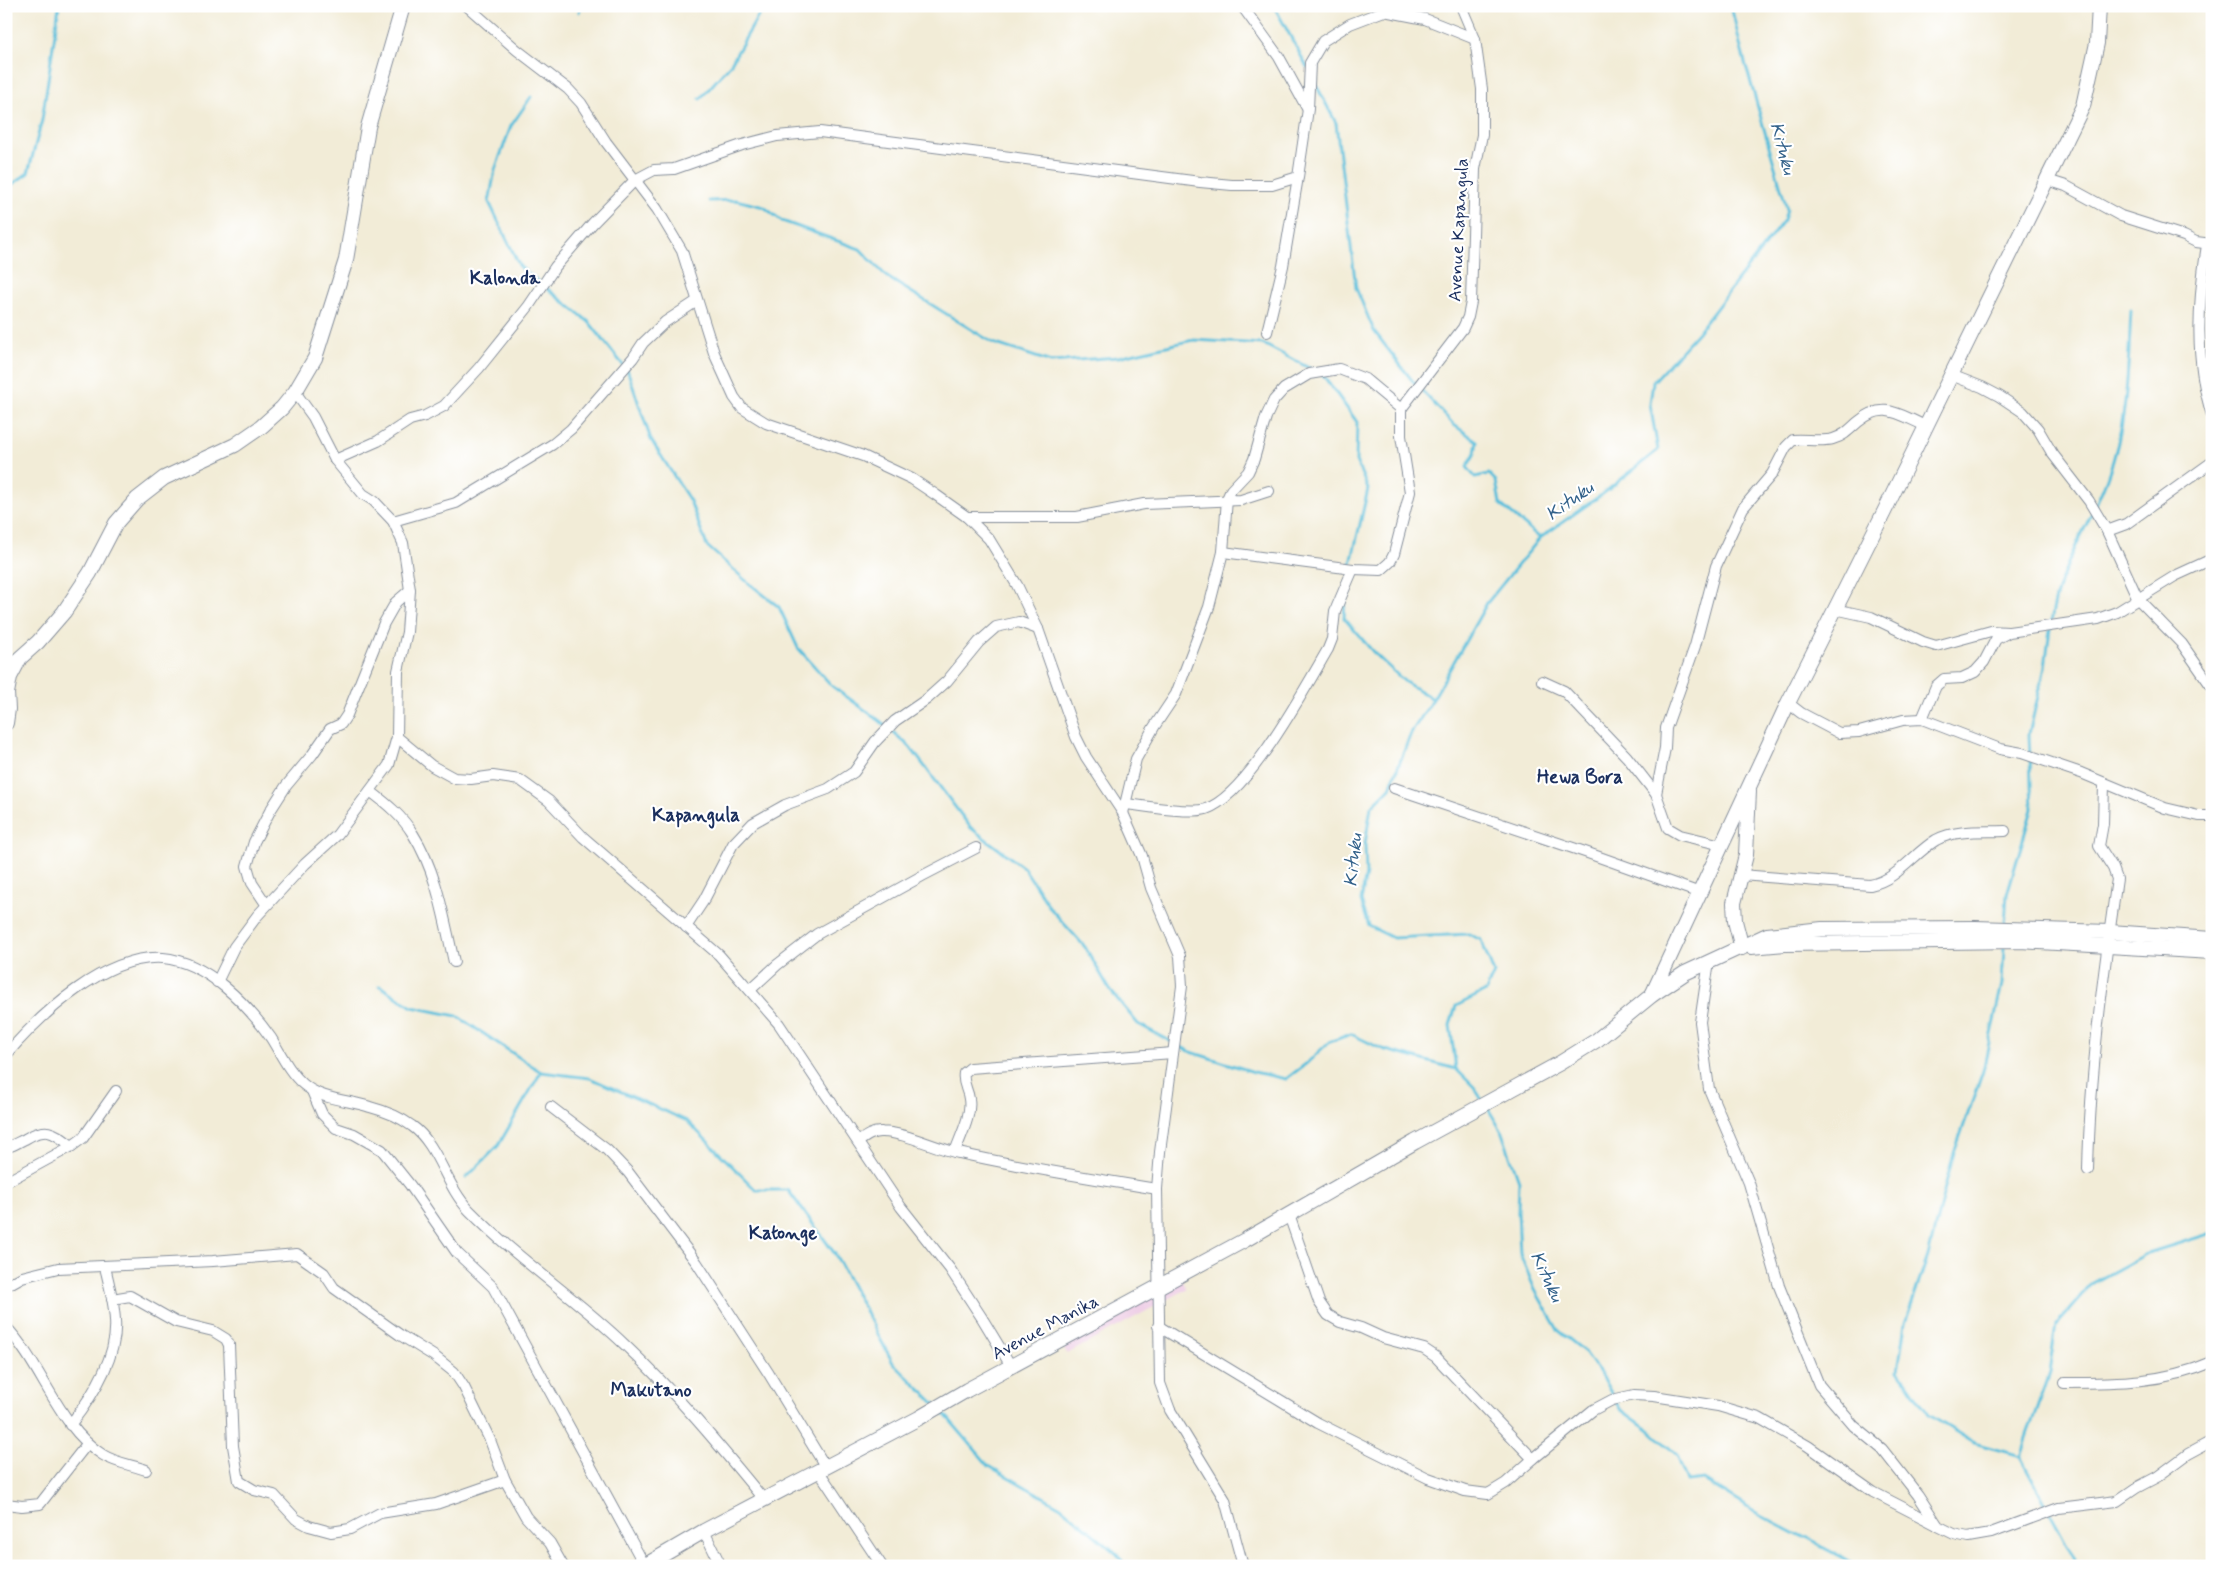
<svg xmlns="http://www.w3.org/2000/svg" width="2218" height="1572" viewBox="0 0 2218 1572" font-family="Mynerve,sans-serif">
	<rect width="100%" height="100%" fill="#fff"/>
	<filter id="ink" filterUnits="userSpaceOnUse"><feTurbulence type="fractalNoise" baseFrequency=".02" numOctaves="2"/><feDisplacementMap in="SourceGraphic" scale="10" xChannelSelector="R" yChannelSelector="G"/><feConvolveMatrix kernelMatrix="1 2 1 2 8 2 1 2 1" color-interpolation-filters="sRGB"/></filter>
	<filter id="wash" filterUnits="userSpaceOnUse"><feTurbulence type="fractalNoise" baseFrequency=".0096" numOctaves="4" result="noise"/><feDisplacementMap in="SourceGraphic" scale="20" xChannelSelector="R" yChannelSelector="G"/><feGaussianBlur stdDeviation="1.12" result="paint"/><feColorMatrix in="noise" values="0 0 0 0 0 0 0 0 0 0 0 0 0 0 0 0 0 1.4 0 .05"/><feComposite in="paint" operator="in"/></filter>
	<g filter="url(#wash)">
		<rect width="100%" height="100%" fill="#f2ecd7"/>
		<polygon fill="#efd0e7" points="1181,1278 1187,1289 1067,1354 1061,1343"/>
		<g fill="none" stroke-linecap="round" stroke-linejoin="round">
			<g stroke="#5cbfdb" stroke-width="3">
				<polyline points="1263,6 1274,8"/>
				<polyline points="1274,6 1307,67"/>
				<polyline points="579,12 581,6"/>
				<polyline points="1313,79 1336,123 1356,288 1374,331 1411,379 1454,425 1477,441 1475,453 1467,467 1475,477 1489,474 1496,481 1500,504 1540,538"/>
				<polyline points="531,97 511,126 495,170 489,202 520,267 589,322 623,365"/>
				<polyline points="700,99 730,65 764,6"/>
				<polyline points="6,189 28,173 42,120 59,6"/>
				<polyline points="709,201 736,200 764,207 782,221 860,249 887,277 993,343 1051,362 1118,357 1193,340 1263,344 1313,370"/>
				<polyline points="627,369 651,440 690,501 707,546 745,580 779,607 798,648 832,686 880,721 910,747 971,828 1024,868 1050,908 1085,947 1110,990 1138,1024 1191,1052 1254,1072 1286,1079 1307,1063 1329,1042 1351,1034 1382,1049 1456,1069"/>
				<polyline points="1323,375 1357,422 1356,461 1368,489 1350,568"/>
				<polyline points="1345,598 1344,618 1374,653 1405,682 1433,699"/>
				<path d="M2051,623c6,-53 38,-96 56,-145 21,-53 21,-112 24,-168"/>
				<polyline points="2005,924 2007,894 2032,809 2029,734 2045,667 2050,629"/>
				<polyline points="2004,947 2002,984 1983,1071 1953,1156 1928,1256 1905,1323 1898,1371 1929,1415 1974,1443 2020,1456 2075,1559 2074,1566"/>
				<polyline points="380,986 412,1007 457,1016 541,1072 590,1078 687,1121 756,1190 788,1190 835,1254 893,1363 935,1404"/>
				<polyline points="1482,1100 1474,1087 1456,1069 1450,1025 1456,1006 1486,991 1494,973 1481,940 1469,934 1393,938 1369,926 1361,901 1366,874 1365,844 1371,807 1390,788 1411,733 1433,699 1487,603 1540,538 1604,493 1658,450 1650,404 1653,382 1698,332 1784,220 1787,209 1742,52 1731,6"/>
				<polyline points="1487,1107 1501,1130 1519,1181 1518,1212 1520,1254 1535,1290 1558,1330 1585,1352 1600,1373 1620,1409 1652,1432 1677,1455 1687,1482 1704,1480 1754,1511 1858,1566"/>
				<polyline points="466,1178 498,1146 541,1072"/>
				<polyline points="941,1410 989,1466 1061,1507 1117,1554 1126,1566"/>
				<polyline points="2020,1456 2049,1373 2056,1325 2093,1283 2148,1253 2212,1233"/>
			</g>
		</g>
	</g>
	<g filter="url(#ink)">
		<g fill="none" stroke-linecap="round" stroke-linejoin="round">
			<g stroke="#868e9a" stroke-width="12">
				<g id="street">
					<polyline points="467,6 517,50 568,89 581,103 606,142 657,209 682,251 714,353 734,397 742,408 766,423 863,456 912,479 936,495 967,517 989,539 1017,585 1038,629 1076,737 1086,757 1123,813 1142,856 1151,888 1180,956 1182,986 1160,1152 1157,1189 1160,1383 1170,1410 1225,1500 1243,1566"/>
					<polyline points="1242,6 1279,57 1307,108"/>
					<polyline points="2047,180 2066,186 2121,216 2184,236 2196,242 2212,244"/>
					<path d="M2207,245c-9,57 -13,114 5,170"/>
					<polyline points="1267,332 1283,266 1298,177"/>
					<polyline points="1951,375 1982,387 1999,396 2023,412 2038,429 2052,453 2089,501 2107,531 2138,599 2182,644 2212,687"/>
					<polyline points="335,460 378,441 410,420 425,416 444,406 479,368 528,307 555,267 593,223 635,180 654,170 674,169 742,145 777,136 820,132 1200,182 1232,185 1272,185 1298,177 1308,109 1310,63 1323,41 1350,24 1384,11 1425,19 1475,39"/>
					<polyline points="967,517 1077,517 1144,504 1241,500 1269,491"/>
					<polyline points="393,521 456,503 553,444 571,429 633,358 643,343 665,322 697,301"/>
					<polyline points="2107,531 2126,524 2212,462"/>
					<polyline points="1223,552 1353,569 1381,570 1390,562 1394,554 1410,492 1401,436 1401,409 1463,328 1468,317 1471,302 1475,169 1482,135 1482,89 1475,39 1461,6"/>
					<polyline points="1835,609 1871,617 1923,642 1936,646 1991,631 2008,632"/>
					<polyline points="1542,681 1564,691 1627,757 1656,794 1668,828 1680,835 1722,845"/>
					<polyline points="1788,703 1801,713 1839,733 1859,732 1903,720 1922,719 2000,749 2022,753 2081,773 2165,808 2199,816 2212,816"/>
					<polyline points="1922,719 1936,686 1944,679 1962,678 1975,672 1984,662 1996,639 2009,632 2098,619 2117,612 2175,576 2212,559"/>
					<polyline points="397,737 432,766 454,778 471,779 493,776 520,780 549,801 583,837 719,955 779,1024 901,1207 950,1269 982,1318 1011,1366"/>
					<polyline points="1394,788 1585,852 1700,893"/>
					<path d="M370,791c16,12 32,25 43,43 24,38 31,85 41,128"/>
					<path d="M1656,794l9,-46 1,-20 29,-82 21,-80 27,-58 29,-34 14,-27 7,-7c11,-1 30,2 40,-1 11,-3 17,-10 25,-17 26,-22 41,-7 68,4"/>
					<path d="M1126,804c19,2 63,10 80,5 42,-14 99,-121 122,-160l4,-10 3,-28 18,-42"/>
					<polyline points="1123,813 1136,759 1154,727 1176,694 1209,607 1223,552 1227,499 1231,490 1248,472 1254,459 1266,417 1274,400 1284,389 1309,374 1339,369 1365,379 1401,409"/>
					<path d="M1741,875l129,10c27,-5 43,-31 66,-45 20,-11 47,-8 69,-9"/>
					<polyline points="266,904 252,883 247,866 254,842 270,811 286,786 312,755 330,729 341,724 347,715 384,623 396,602 410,590"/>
					<polyline points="686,927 704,900 733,844 753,823 785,805 828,789 854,772 875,742 895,721 927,699 947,681 979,642 996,627 1019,622 1038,629"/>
					<polyline points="1709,961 1700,1022 1709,1089 1749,1183 1779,1286 1819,1385 1854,1426 1882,1449 1918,1495 1938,1526 1954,1534 1968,1537 1991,1533 2059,1508 2117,1501 2136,1488 2157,1477 2188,1454 2212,1441"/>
					<polyline points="217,982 234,947 257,916 305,864 337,835 389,765 397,737 398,671 407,632 410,590 403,543 393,521 374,501 363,494 335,460 313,417 295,392"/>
					<polyline points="751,989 777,965 817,934 922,876 976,848"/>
					<path d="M6,1055c34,-40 99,-101 157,-97 44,4 84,46 108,80 10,16 18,34 32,46 18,16 46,16 67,23 15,4 30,10 42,19 26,18 33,59 57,84 48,49 106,87 155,134 51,48 96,102 140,156"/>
					<polyline points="312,1091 322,1114 336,1128 354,1134 382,1150 410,1185 457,1253 493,1287 645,1566"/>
					<polyline points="551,1107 607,1150 628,1172 697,1263 769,1374 825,1466"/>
					<path d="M858,1142c7,-5 15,-11 24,-10 26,1 51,16 77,21 65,15 131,25 198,36"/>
					<path d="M6,1147c8,-1 12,-5 19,-8 22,-13 28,-7 47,7"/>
					<path d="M955,1152c5,-15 17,-37 14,-53 -1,-10 -7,-15 -5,-26l6,-5 203,-15"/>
					<path d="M2088,1170c2,-97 15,-195 29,-291l-4,-11 -14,-22 4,-22 1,-40"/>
					<polyline points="6,1182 72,1146 83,1138 116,1091"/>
					<polyline points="1289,1215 1319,1302 1328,1315 1340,1322 1361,1328 1383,1338 1424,1349 1436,1357 1533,1459"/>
					<polyline points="6,1286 22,1277 58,1268 213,1261 297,1254 324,1273 334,1288 400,1335 434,1356 454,1372 464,1387 490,1440 505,1480 526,1517 550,1543 563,1566"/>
					<polyline points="112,1299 130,1296 176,1322 213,1331 226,1339 229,1345 233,1446 239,1481 254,1490 274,1495 296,1519 309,1526 331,1532 350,1529 380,1513 436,1504 505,1480"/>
					<polyline points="1158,1326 1318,1423 1428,1478 1465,1491 1488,1494 1506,1483 1533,1459 1593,1410 1612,1400 1634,1395 1654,1396 1718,1406 1759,1418 1808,1446 1873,1492 1937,1525"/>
					<path d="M6,1327c36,38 53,101 97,128 13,8 29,10 43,15"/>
					<path d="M2064,1383c51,0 101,0 148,-21"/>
					<path d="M70,1425c22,-28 48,-68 45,-105 -1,-18 -6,-36 -10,-53"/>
					<polyline points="818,1470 882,1566"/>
					<polyline points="6,1504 22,1506 40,1504 87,1444"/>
					<polyline points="704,1531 721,1566"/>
				</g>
			</g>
			<g stroke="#868e9a" stroke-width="16">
				<g id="secondary">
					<polyline points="6,723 8,709 7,693 10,677 20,658 38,642 64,612 90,573 116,523 137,499 164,478 235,445 261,427 282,408 295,392 315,358 346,260 368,127 403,6"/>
					<polyline points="1751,947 1785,944 2020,941 2212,952"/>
					<polyline points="1742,948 1735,921 1734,903 1746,855 1749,791"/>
					<polyline points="1652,995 1788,703 1884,512 2083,106 2097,43 2099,6"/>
					<polyline points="644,1566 704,1531 919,1418 967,1390 1245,1240 1415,1142 1560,1063 1597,1040 1652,995 1685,973 1767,935 1822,929 1975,928 2110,932 2212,939"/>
				</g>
			</g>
			<use href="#street" stroke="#fff" stroke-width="10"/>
			<use href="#secondary" stroke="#fff" stroke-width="14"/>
		</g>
	</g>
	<g text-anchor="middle" stroke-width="4.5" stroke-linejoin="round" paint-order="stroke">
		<g font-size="18" fill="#1b2f5e" stroke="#fff">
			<text transform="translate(1458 230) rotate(-87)" y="6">Avenue Kapangula</text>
			<text transform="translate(1045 1327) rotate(-28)" y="6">Avenue Manika</text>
		</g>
		<g font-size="19" font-style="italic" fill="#32618a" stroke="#fff">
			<text transform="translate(1784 148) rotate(75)" y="7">Kituku</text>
			<text transform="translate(1569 500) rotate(-35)" y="7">Kituku</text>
			<text transform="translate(1352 860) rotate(-84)" y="7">Kituku</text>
			<text transform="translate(1548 1276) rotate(65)" y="7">Kituku</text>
		</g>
		<g font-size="19" font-weight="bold" fill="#1b2f5e" stroke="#fff">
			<text x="505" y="284">Kalonda</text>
			<text x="1580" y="783">Hewa Bora</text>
			<text x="696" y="821">Kapangula</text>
			<text x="783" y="1239">Katonge</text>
			<text x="651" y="1396">Makutano</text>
		</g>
	</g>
	<rect width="2218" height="1572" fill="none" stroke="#fff" stroke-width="25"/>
</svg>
